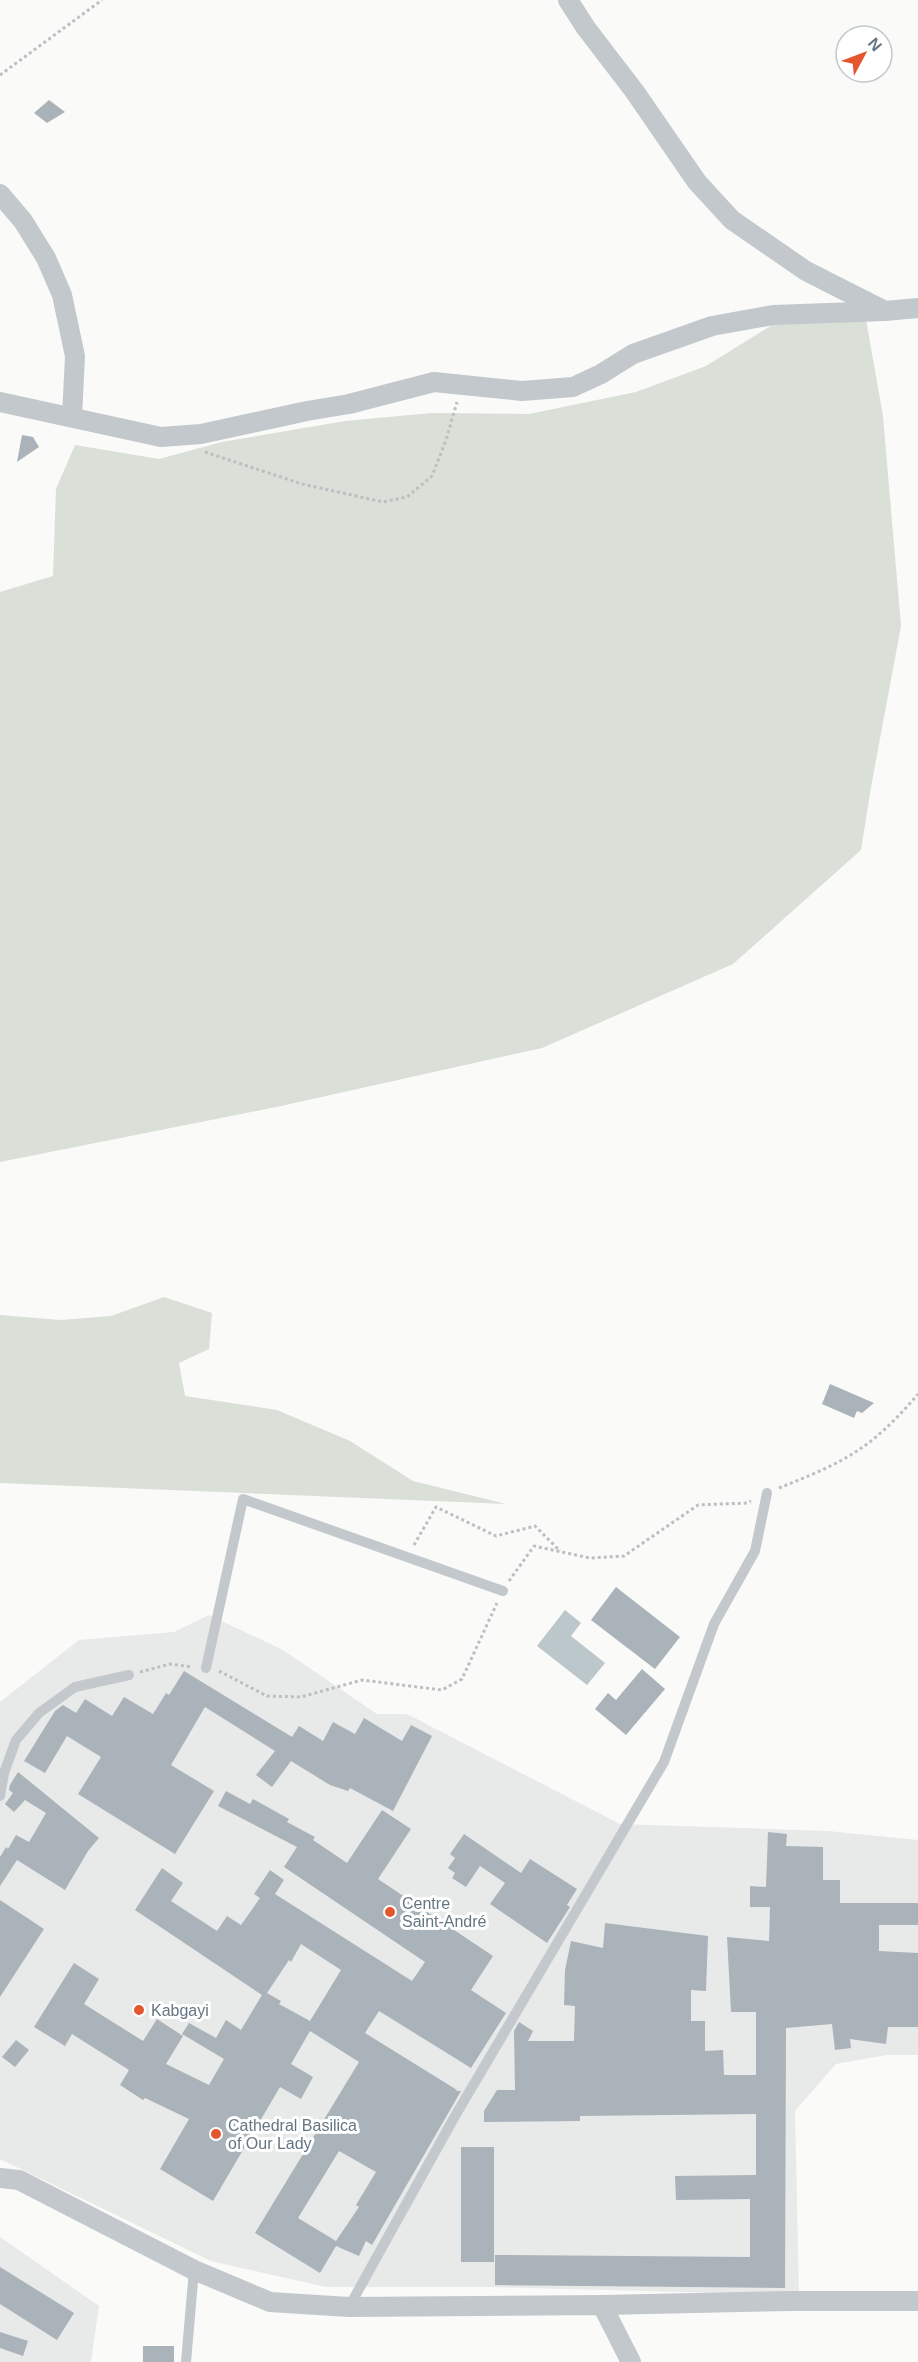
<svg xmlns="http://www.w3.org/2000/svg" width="918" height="2362" viewBox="0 0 918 2362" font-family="Helvetica,sans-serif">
	<rect width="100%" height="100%" fill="#fafaf8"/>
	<g fill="#e8e9e9">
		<polygon points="209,1615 283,1650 377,1714 407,1714 620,1824 828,1831 918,1840 918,2055 887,2055 836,2064 795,2111 799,2295 493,2287 326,2287 211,2261 0,2159 0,1702 79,1640 174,1632"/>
		<polygon points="0,2237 99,2306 91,2362 0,2362"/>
	</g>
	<g fill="#dadfd7">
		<polygon points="864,308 883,416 901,626 871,787 861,850 733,964 542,1048 281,1106 0,1162 0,592 53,576 56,489 75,445 159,459 222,442 345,421 432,413 529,414 636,392 706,366 777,322"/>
		<polygon points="164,1297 212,1313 209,1349 179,1363 185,1396 277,1410 350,1441 413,1481 506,1504 0,1483 0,1315 60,1320 111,1316"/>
	</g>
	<polygon fill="#bbc7cb" points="565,1610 581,1623 571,1636 605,1663 587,1685 537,1646"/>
	<g fill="#aab3b9" fill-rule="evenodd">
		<polygon points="49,100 65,112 47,123 34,113"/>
		<polygon points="22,435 33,437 39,447 17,462"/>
		<polygon points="830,1384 874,1403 862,1413 857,1411 854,1418 822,1404"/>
		<polygon points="616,1587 680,1637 655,1669 591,1620"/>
		<polygon points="642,1669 665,1689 626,1735 595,1709 608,1693 616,1700"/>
		<polygon points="184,1671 292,1737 299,1726 323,1741 333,1722 355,1734 364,1718 402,1741 411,1725 432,1736 393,1811 350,1788 348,1791 330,1785 291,1761 272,1787 256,1775 275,1751 205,1707 171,1765 214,1791 175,1854 78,1794 101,1757 67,1736 45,1773 24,1761 55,1711 63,1705 76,1713 85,1699 112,1716 124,1697 153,1714 166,1693 169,1695"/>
		<polygon points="18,1772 99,1838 88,1851 65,1890 17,1860 0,1886 0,1857 6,1847 8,1849 16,1835 29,1842 46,1813 25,1800 14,1812 5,1804 13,1793 9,1790 10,1785"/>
		<path d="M226,1791l24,13 3,-5 36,20 -2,3 28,15 -2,3 34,23 35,-53 29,19 -33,50 115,77 -22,34 35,23 -35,55 -92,-57 -14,22 92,57 -1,1h5l-89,154 -6,-4 -7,15 -23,-10 -16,27 -65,-40 104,-171 -49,-31 -19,33 22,13 -12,22 -21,-12 -67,114 -53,-32 29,-50 -44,-21 -2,2 -23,-15 9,-15 -57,-36 -7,12 -31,-19 40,-64 25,16 -15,25 59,37 14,-22 26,17 -17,28 43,21 15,-26 -42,-25 7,-11 27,15 10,-18 15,10 21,-35 -127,-85 27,-42 21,15 -12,18 46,30 10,-15 14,9 19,-27 -6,-4 16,-24 14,10 -9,14 137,87 13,-19 -141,-95 13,-20 -79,-41zM301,1944l40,26 -31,51 -31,-17 2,-3 -14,-8 22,-33 2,2zM339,2151l37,21 -20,33 3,2 -23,34 -38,-23z"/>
		<polygon points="768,1832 787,1834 786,1846 823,1847 823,1880 840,1880 840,1903 918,1903 918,1925 879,1925 879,1951 918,1953 918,2027 888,2027 886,2044 850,2039 851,2048 835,2050 832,2024 786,2028 785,2288 495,2285 495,2255 750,2257 750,2199 676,2200 675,2176 756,2175 756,2114 580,2116 580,2121 484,2122 484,2111 497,2090 515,2090 514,2031 519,2022 533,2031 528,2041 574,2041 575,2006 564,2005 565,1970 571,1941 603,1948 605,1923 708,1936 706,1991 691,1990 691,2021 705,2021 705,2051 723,2050 724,2075 756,2075 756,2012 731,2012 727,1937 769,1941 770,1907 750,1907 750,1886 766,1887"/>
		<polygon points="464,1834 521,1873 530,1859 577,1889 567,1905 570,1907 547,1943 490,1904 505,1883 480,1866 466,1887 452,1878 455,1873 448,1868 455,1858 450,1854"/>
		<polygon points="0,1900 44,1929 0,1997"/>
		<polygon points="16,2040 29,2050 15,2067 2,2057"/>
		<rect x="461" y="2147" width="33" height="115"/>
		<polygon points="0,2267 74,2313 57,2340 0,2304"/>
		<polygon points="0,2332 28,2341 23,2356 0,2348"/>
		<rect x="143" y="2346" width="31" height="16"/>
	</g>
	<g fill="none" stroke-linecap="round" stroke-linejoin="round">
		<g stroke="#bbbfc2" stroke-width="3" stroke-dasharray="3 3" stroke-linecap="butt">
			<polyline points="0,75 102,0"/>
			<polyline points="205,452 302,484 383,502 407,497 432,476 446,440 457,402"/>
			<path d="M779,1488c27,-11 56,-22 81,-39 21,-14 41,-35 58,-55"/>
			<polyline points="414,1545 436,1507 496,1536 535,1526 560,1551"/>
			<polyline points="509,1581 534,1546 590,1558 624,1556 698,1505 747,1503 751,1501"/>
			<polyline points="219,1671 267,1696 301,1697 362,1680 442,1690 462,1679 497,1603"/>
			<polyline points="140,1672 170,1664 192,1667"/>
		</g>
		<g stroke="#c3c8cc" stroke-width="10">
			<polyline points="206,1668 243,1499 503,1591"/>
			<polyline points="0,1796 4,1773 16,1740 39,1713 75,1687 129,1675"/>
			<polyline points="349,2307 455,2116 664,1762 714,1624 755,1551 767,1493"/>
			<polyline points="186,2362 194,2270"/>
		</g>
		<g stroke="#c3c8cc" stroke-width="20">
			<polyline points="568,0 586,28 635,92 697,182 732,220 806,271 885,311 918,308"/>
			<polyline points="0,194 23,221 46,258 62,295 75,356 72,417"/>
			<polyline points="0,402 161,437 201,434 307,411 349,404 434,382 522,391 573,387 601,374 633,354 712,326 773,315 885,311"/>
			<polyline points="0,2178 19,2180 194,2270 270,2302 349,2307 602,2305 631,2362"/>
			<polyline points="602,2305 791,2301 918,2301"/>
		</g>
	</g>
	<g fill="#e4572e" stroke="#fff" stroke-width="2">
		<circle cx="390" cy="1912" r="6"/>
		<circle cx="139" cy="2010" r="6"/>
		<circle cx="216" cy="2134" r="6"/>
	</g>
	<g text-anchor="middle" stroke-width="6" stroke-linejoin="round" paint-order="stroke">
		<g font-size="16" fill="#657683" stroke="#fff" text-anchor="start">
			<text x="402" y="1909">Centre<tspan x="402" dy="18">Saint-André</tspan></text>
			<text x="151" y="2016">Kabgayi</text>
			<text x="228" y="2131">Cathedral Basilica<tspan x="228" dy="18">of Our Lady</tspan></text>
		</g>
	</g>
	<g transform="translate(864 54) rotate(49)"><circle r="28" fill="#ffffff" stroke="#c1c8cd" stroke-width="1.5"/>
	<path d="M0-4.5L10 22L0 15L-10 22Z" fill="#e4572e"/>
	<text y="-9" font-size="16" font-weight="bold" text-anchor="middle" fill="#657683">N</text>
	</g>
</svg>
